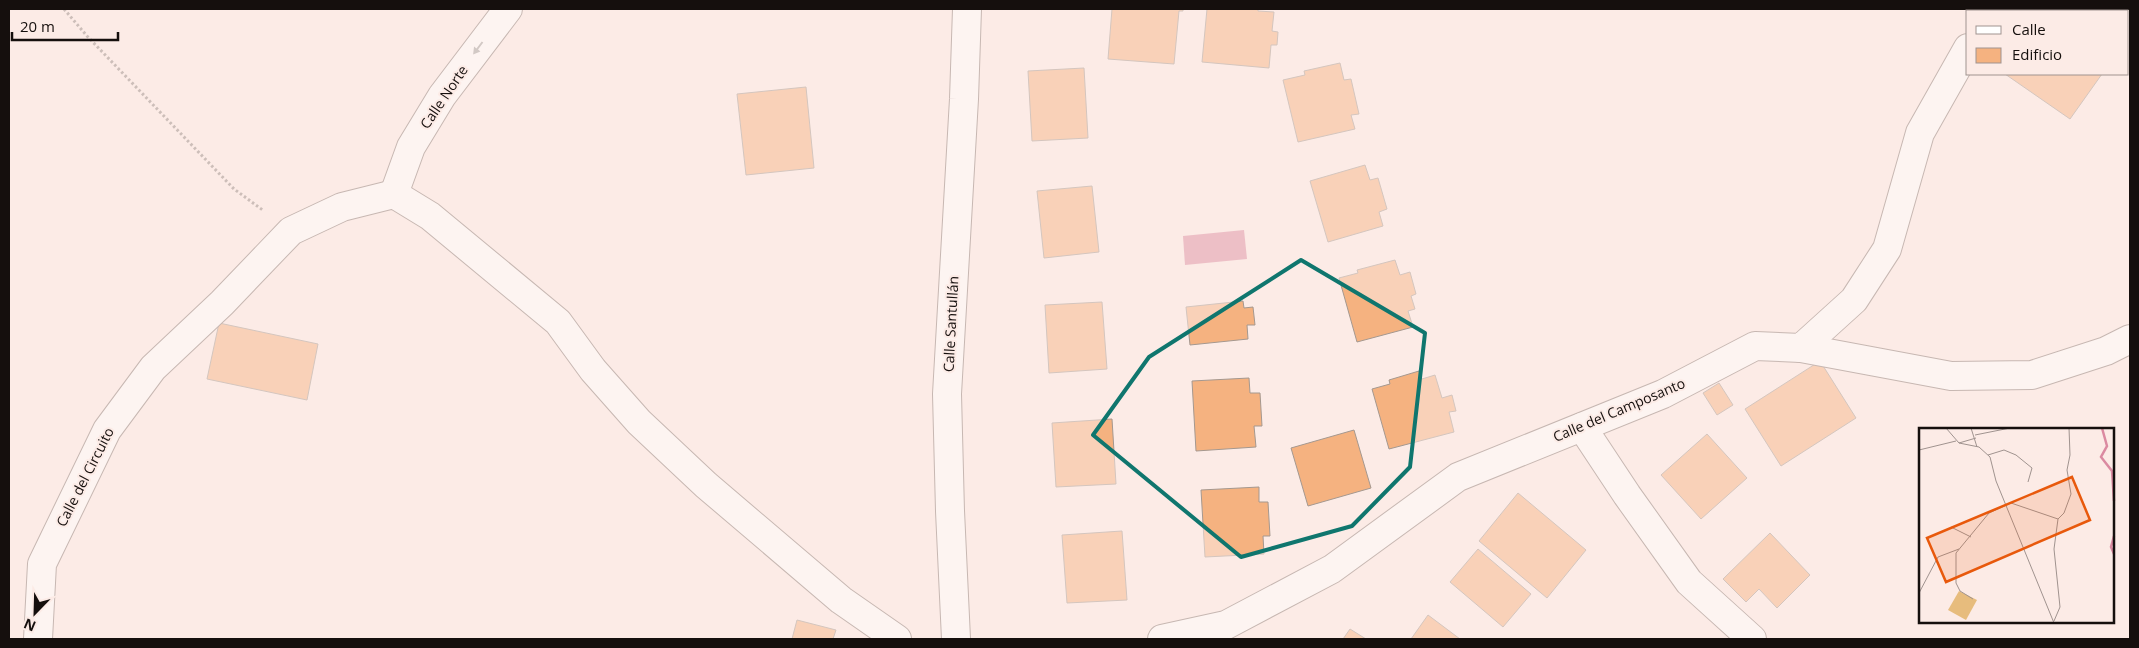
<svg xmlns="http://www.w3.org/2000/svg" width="2139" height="648" viewBox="0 0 2139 648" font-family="'Open Sans',sans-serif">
	<rect width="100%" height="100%" fill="#fcebe6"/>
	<polygon fill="#db8aa1" points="1244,230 1247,259 1185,265 1183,236"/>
	<g fill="#f5b280" stroke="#a5988f">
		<polygon points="1112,9 1183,9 1183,11 1179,11 1174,64 1108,59"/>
		<polygon points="1207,9 1258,9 1258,11 1274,12 1272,31 1278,32 1277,45 1271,45 1269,68 1202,62"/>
		<polygon points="1340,63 1344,80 1351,79 1359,114 1351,115 1355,129 1298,142 1283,80 1305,75 1304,71"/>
		<polygon points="1084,68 1088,138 1032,141 1028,71"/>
		<polygon points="2005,74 2102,74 2070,119"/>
		<polygon points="806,87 814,168 746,175 737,94"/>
		<polygon points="1365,165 1370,180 1378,178 1387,209 1379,212 1383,226 1328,242 1310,181"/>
		<polygon points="1092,186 1099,252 1044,258 1037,191"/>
		<polygon points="1395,260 1400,275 1410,272 1416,294 1411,296 1415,309 1408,311 1413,327 1357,342 1339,278 1358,273 1357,270"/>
		<polygon points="1243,301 1244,308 1253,307 1255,325 1247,325 1248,339 1190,345 1186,307"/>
		<polygon points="1102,302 1107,369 1049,373 1045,305"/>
		<polygon points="219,323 318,344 307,400 207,379"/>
		<polygon points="1820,361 1856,418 1781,466 1745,409"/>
		<polygon points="1419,371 1422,379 1435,375 1442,398 1452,395 1456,411 1449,412 1454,432 1389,449 1372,389 1390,384 1389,380"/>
		<polygon points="1249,378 1250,393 1260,393 1262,426 1254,426 1256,447 1196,451 1192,381"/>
		<polygon points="1719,383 1733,405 1717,415 1703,393"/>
		<polygon points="1112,419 1116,484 1056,487 1052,423"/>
		<polygon points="1354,430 1371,488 1308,506 1291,448"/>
		<polygon points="1707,434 1747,478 1701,519 1661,475"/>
		<polygon points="1259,487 1259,502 1268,502 1270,536 1263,536 1264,554 1205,557 1201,490"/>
		<polygon points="1518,493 1586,550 1547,598 1479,541"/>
		<polygon points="1122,531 1127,600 1067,603 1062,535"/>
		<polygon points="1770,533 1810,575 1777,608 1759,589 1746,602 1723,579"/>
		<polygon points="1478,549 1531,594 1503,627 1450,582"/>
		<polygon points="1428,615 1460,639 1411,639"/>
		<polygon points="797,620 836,630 833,639 792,639"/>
		<polygon points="1350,629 1366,639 1343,639"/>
	</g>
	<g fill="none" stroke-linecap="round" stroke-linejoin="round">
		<g stroke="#887974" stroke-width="30">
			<g id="minor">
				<polyline points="1988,11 1990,9"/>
				<polyline points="394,194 411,147 442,96 508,9"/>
				<polyline points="1801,348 1951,376 2032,375 2106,351 2130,339"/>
				<polyline points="1582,427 1627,495 1689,582 1752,639"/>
				<polyline points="38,639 42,564 107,430 153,368 222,303 291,231 342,207 394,194 430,216 558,322 593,370 639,422 706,485 841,600 897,639"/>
				<polyline points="956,639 950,511 947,394 964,99 967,9"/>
				<polyline points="1162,639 1226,625 1332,569 1458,477 1663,394 1755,346 1801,348 1854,300 1887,249 1920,133 1968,48"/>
			</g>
		</g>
		<polyline stroke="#948884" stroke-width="3" stroke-dasharray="2.5 2.5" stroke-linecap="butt" points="64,9 87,36 234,189 264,211"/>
		<use href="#minor" stroke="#fff" stroke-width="28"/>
	</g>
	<defs><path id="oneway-solid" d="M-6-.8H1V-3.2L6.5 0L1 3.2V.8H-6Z" transform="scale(1.25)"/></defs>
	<use fill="#a19f9e" href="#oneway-solid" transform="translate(478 48) rotate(127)"/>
	<path d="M0 0H2139V648H0ZM1301,260l124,73 -15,134 -58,59 -111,31 -148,-122 56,-78z" fill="#fcebe6" fill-opacity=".55" fill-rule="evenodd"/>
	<path fill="none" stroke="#0f766e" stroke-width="4" stroke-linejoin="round" d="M1301,260l124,73 -15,134 -58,59 -111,31 -148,-122 56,-78z"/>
	<g text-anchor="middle" stroke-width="4" stroke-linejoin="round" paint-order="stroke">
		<g font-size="14" fill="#150f0d" stroke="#fcebe6">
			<text transform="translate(444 97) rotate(-56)" y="5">Calle Norte</text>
			<text transform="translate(951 324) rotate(-87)" y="5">Calle Santullán</text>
			<text transform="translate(1619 410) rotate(-23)" y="5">Calle del Camposanto</text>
			<text transform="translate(85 477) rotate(-63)" y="5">Calle del Circuito</text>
		</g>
	</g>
	<g transform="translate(1919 428)">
		<rect width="195" height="195" fill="#fcebe6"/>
		<path d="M40,163l18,9 -11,20 -18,-10z" fill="#e7bc7d"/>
		<path fill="none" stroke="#db8aa1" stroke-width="2.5" d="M183,0l5,18 -6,11 11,14 2,30M195,108l-3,11 3,7"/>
		<path fill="none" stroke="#a0938f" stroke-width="1" d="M27,0l13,15 20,4 11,10 6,24 58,142M52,0l6,19M56,7l35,-7M40,15l17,-5M0,22l37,-9M69,27l16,-5 12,5 16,13 -4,14M139,91l6,-6 7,-19 -4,-24 3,-15 -1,-27M32,99l20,10M0,165l19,-36 21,-8M54,171l-13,-8 -4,-8v-30l33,-40 22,-10 47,16M135,193l6,-14 -6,-58 4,-30"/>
		<path fill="#e8590c" fill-opacity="0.15" stroke="#e8590c" stroke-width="2.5" d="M153,49l18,43 -144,62 -19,-44z"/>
		<rect width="195" height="195" fill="none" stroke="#150f0d" stroke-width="2.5"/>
	</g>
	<rect width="2139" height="648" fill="none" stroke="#150f0d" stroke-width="20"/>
	<rect x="1966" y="10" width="162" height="65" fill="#fcebe6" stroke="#a0938f"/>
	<rect x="1976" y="26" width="25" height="8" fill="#ffffff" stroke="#a0938f"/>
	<text x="2012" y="35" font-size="15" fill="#150f0d">Calle</text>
	<rect x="1976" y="48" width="25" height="15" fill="#f5b280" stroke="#a0938f"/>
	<text x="2012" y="60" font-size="15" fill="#150f0d">Edificio</text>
	<g transform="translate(35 613) rotate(203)" stroke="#fcebe6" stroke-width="4" paint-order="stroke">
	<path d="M0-4L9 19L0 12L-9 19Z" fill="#150f0d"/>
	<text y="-8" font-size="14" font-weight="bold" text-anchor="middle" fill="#150f0d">N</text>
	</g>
	<path d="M12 32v8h106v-8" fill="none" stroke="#150f0d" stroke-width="2.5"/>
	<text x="20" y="32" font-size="15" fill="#150f0d" stroke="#fcebe6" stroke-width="4" paint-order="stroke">20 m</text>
</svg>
